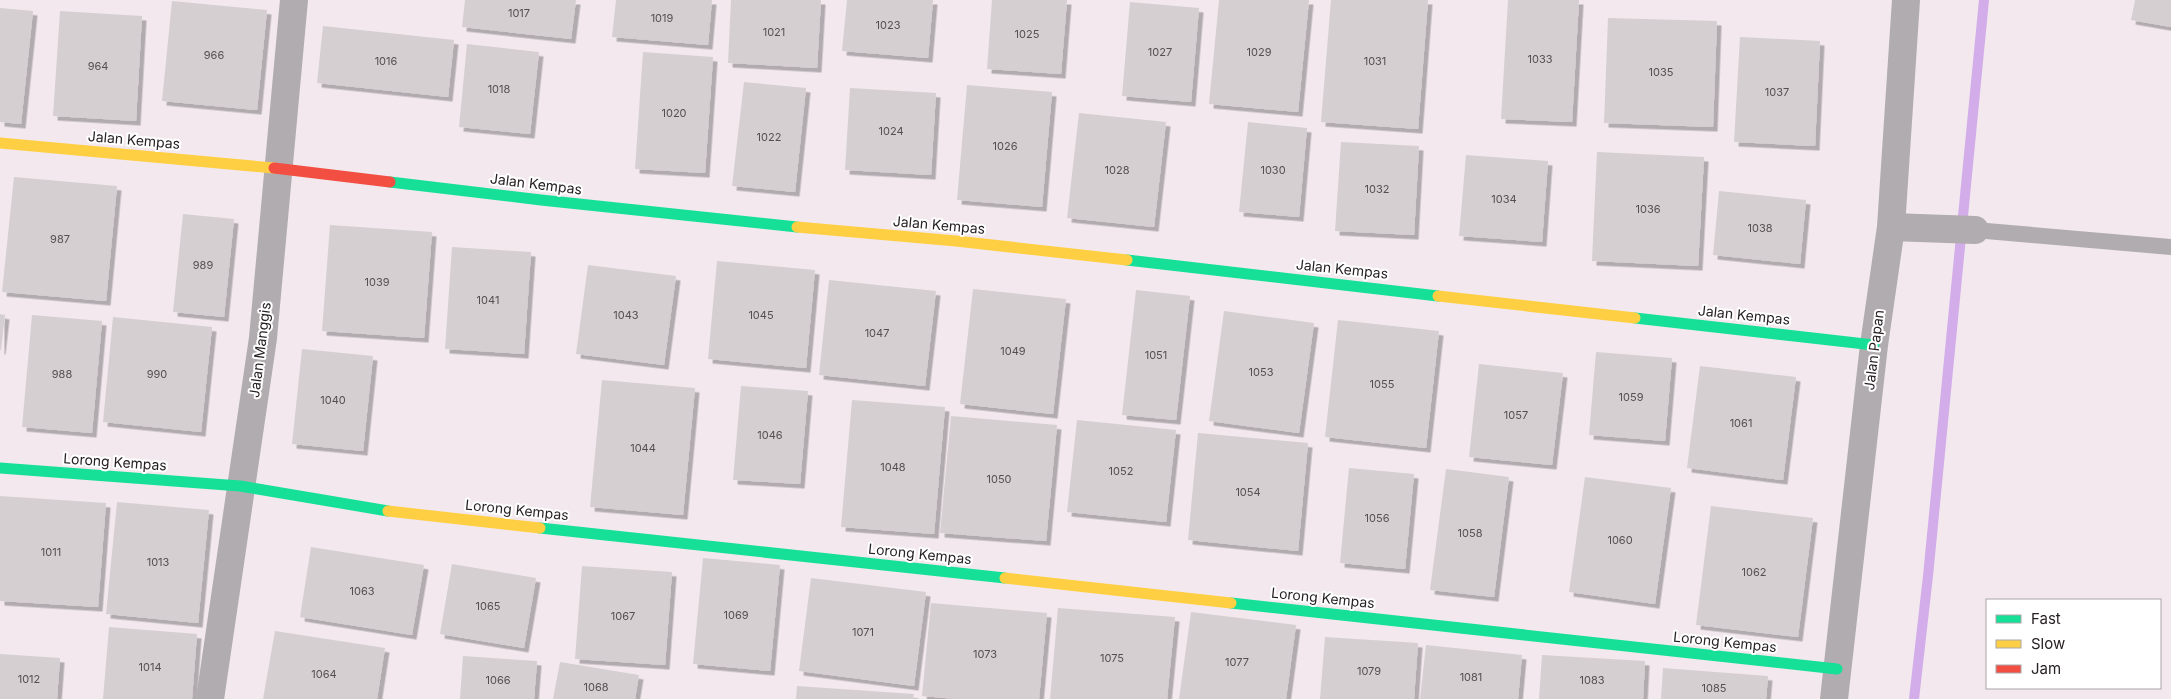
<svg xmlns="http://www.w3.org/2000/svg" width="2171" height="699" viewBox="0 0 2171 699" font-family="Inter,sans-serif">
	<defs>
		<filter id="shadow"><feDropShadow dx="4.5" dy="4.5" stdDeviation="0" flood-color="#0004"/></filter>
	</defs>
	<rect width="100%" height="100%" fill="#f2e8ed"/>
	<g fill="none" stroke-linecap="round" stroke-linejoin="round">
		<polyline stroke="#d2adea" stroke-width="10" points="1914,699 1928,576 1984,0"/>
	</g>
	<g fill="#d6cfd1" filter="url(#shadow)">
		<polygon points="465,0 576,0 571,39 462,27"/>
		<polygon points="616,0 712,0 708,45 612,37"/>
		<polygon points="731,0 821,0 817,68 728,63"/>
		<polygon points="847,0 933,0 928,58 842,51"/>
		<polygon points="992,0 1067,0 1061,74 987,69"/>
		<polygon points="1219,0 1309,0 1298,112 1209,104"/>
		<polygon points="1331,0 1428,0 1418,129 1321,122"/>
		<polygon points="1508,0 1579,0 1572,122 1501,119"/>
		<polygon points="2135,0 2171,0 2171,27 2131,20"/>
		<polygon points="172,1 267,10 257,110 162,101"/>
		<polygon points="1130,2 1199,8 1191,102 1122,96"/>
		<polygon points="0,8 33,11 21,124 0,122"/>
		<polygon points="60,11 142,16 136,121 53,116"/>
		<polygon points="1608,18 1717,21 1713,127 1604,123"/>
		<polygon points="323,26 454,40 448,97 317,83"/>
		<polygon points="1740,37 1820,41 1815,146 1734,142"/>
		<polygon points="467,44 539,52 530,134 459,127"/>
		<polygon points="643,52 713,57 705,173 635,169"/>
		<polygon points="744,82 806,88 795,192 732,186"/>
		<polygon points="967,85 1052,92 1042,207 957,200"/>
		<polygon points="850,88 936,93 931,175 845,170"/>
		<polygon points="1079,113 1166,122 1154,227 1067,218"/>
		<polygon points="1248,122 1307,128 1299,217 1239,212"/>
		<polygon points="1341,142 1419,146 1414,235 1335,231"/>
		<polygon points="1597,152 1704,157 1698,266 1592,261"/>
		<polygon points="1466,155 1548,161 1542,242 1459,236"/>
		<polygon points="14,177 117,186 106,301 2,292"/>
		<polygon points="1719,191 1806,200 1800,264 1713,255"/>
		<polygon points="183,214 234,219 224,317 173,312"/>
		<polygon points="330,225 432,232 424,338 322,331"/>
		<polygon points="452,247 531,252 524,354 445,349"/>
		<polygon points="717,261 815,270 806,368 708,359"/>
		<polygon points="588,265 676,276 664,365 576,354"/>
		<polygon points="829,280 936,291 925,386 819,375"/>
		<polygon points="973,289 1066,299 1053,414 960,404"/>
		<polygon points="1136,290 1190,296 1176,420 1122,415"/>
		<polygon points="1224,311 1314,323 1299,433 1209,421"/>
		<polygon points="0,314 5,315 1,350 0,350"/>
		<polygon points="32,315 102,321 92,433 22,427"/>
		<polygon points="113,317 212,327 201,432 103,422"/>
		<polygon points="1338,320 1439,331 1426,448 1325,437"/>
		<polygon points="302,349 373,356 363,451 292,444"/>
		<polygon points="1596,352 1672,358 1665,441 1589,435"/>
		<polygon points="1479,364 1563,373 1552,465 1469,457"/>
		<polygon points="1700,366 1796,377 1783,480 1687,468"/>
		<polygon points="602,380 695,388 683,515 590,507"/>
		<polygon points="741,386 808,391 800,484 733,480"/>
		<polygon points="852,400 945,407 934,534 841,527"/>
		<polygon points="951,416 1057,425 1046,541 940,533"/>
		<polygon points="1077,420 1176,430 1166,522 1067,512"/>
		<polygon points="1198,433 1308,443 1298,551 1188,540"/>
		<polygon points="1349,468 1414,474 1405,569 1340,563"/>
		<polygon points="1446,469 1509,477 1494,597 1430,590"/>
		<polygon points="1585,477 1671,488 1655,604 1569,592"/>
		<polygon points="0,496 106,503 98,607 0,601"/>
		<polygon points="117,502 209,510 198,623 106,614"/>
		<polygon points="1711,506 1813,518 1798,637 1696,625"/>
		<polygon points="311,547 424,565 412,635 300,617"/>
		<polygon points="703,558 780,565 770,671 693,664"/>
		<polygon points="452,564 536,578 524,648 440,634"/>
		<polygon points="582,566 672,572 665,665 575,659"/>
		<polygon points="811,578 926,592 914,686 799,671"/>
		<polygon points="931,603 1047,613 1039,699 957,699 922,696"/>
		<polygon points="1058,608 1175,617 1167,699 1050,699"/>
		<polygon points="1191,612 1296,625 1286,699 1179,699"/>
		<polygon points="109,627 197,634 192,699 103,699"/>
		<polygon points="275,631 385,648 377,699 263,699"/>
		<polygon points="1325,637 1418,643 1414,699 1320,699"/>
		<polygon points="1426,645 1522,655 1518,699 1420,699"/>
		<polygon points="0,654 60,658 57,699 0,699"/>
		<polygon points="1542,655 1645,661 1643,699 1539,699"/>
		<polygon points="463,656 537,661 534,699 460,699"/>
		<polygon points="560,662 639,675 635,699 553,699"/>
		<polygon points="1663,668 1768,676 1766,699 1661,699"/>
		<polygon points="797,686 914,694 913,699 796,699"/>
	</g>
	<g fill="none" stroke-linecap="round" stroke-linejoin="round">
		<polyline stroke="#b1acaf" stroke-width="16" points="1975,230 2171,247"/>
		<g stroke="#b1acaf" stroke-width="28">
			<polyline points="1891,227 1975,230"/>
			<polyline points="210,699 263,338 294,0"/>
			<polyline points="1834,699 1874,345 1891,227 1906,0"/>
		</g>
		<g stroke="#16e098" stroke-width="11">
			<polyline points="390,182 541,200 797,227"/>
			<polyline points="1127,260 1438,296"/>
			<polyline points="1635,318 1874,345"/>
			<polyline points="0,468 240,486 388,511"/>
			<polyline points="540,528 1005,578"/>
			<polyline points="1231,603 1837,669"/>
		</g>
		<g stroke="#ffcf43" stroke-width="11">
			<polyline points="0,143 274,168"/>
			<polyline points="797,227 956,241 1127,260"/>
			<polyline points="1438,296 1635,318"/>
			<polyline points="388,511 540,528"/>
			<polyline points="1005,578 1231,603"/>
		</g>
		<polyline stroke="#f24e42" stroke-width="11" points="274,168 390,182"/>
	</g>
	<g text-anchor="middle" stroke-width="4" stroke-linejoin="round" paint-order="stroke">
		<g font-size="11" fill="#564f51">
			<text x="519" y="17">1017</text>
			<text x="662" y="22">1019</text>
			<text x="888" y="29">1023</text>
			<text x="774" y="36">1021</text>
			<text x="1027" y="38">1025</text>
			<text x="1160" y="56">1027</text>
			<text x="1259" y="56">1029</text>
			<text x="214" y="59">966</text>
			<text x="1540" y="63">1033</text>
			<text x="386" y="65">1016</text>
			<text x="1375" y="65">1031</text>
			<text x="98" y="70">964</text>
			<text x="1661" y="76">1035</text>
			<text x="499" y="93">1018</text>
			<text x="1777" y="96">1037</text>
			<text x="674" y="117">1020</text>
			<text x="891" y="135">1024</text>
			<text x="769" y="141">1022</text>
			<text x="1005" y="150">1026</text>
			<text x="1117" y="174">1028</text>
			<text x="1273" y="174">1030</text>
			<text x="1377" y="193">1032</text>
			<text x="1504" y="203">1034</text>
			<text x="1648" y="213">1036</text>
			<text x="1760" y="232">1038</text>
			<text x="60" y="243">987</text>
			<text x="203" y="269">989</text>
			<text x="377" y="286">1039</text>
			<text x="488" y="304">1041</text>
			<text x="626" y="319">1043</text>
			<text x="761" y="319">1045</text>
			<text x="877" y="337">1047</text>
			<text x="1013" y="355">1049</text>
			<text x="1156" y="359">1051</text>
			<text x="1261" y="376">1053</text>
			<text x="62" y="378">988</text>
			<text x="157" y="378">990</text>
			<text x="1382" y="388">1055</text>
			<text x="1631" y="401">1059</text>
			<text x="333" y="404">1040</text>
			<text x="1516" y="419">1057</text>
			<text x="1741" y="427">1061</text>
			<text x="770" y="439">1046</text>
			<text x="643" y="452">1044</text>
			<text x="893" y="471">1048</text>
			<text x="1121" y="475">1052</text>
			<text x="999" y="483">1050</text>
			<text x="1248" y="496">1054</text>
			<text x="1377" y="522">1056</text>
			<text x="1470" y="537">1058</text>
			<text x="1620" y="544">1060</text>
			<text x="51" y="556">1011</text>
			<text x="158" y="566">1013</text>
			<text x="1754" y="576">1062</text>
			<text x="362" y="595">1063</text>
			<text x="488" y="610">1065</text>
			<text x="736" y="619">1069</text>
			<text x="623" y="620">1067</text>
			<text x="863" y="636">1071</text>
			<text x="985" y="658">1073</text>
			<text x="1112" y="662">1075</text>
			<text x="1237" y="666">1077</text>
			<text x="150" y="671">1014</text>
			<text x="1369" y="675">1079</text>
			<text x="324" y="678">1064</text>
			<text x="1471" y="681">1081</text>
			<text x="29" y="683">1012</text>
			<text x="498" y="684">1066</text>
			<text x="1592" y="684">1083</text>
			<text x="596" y="691">1068</text>
			<text x="1714" y="692">1085</text>
		</g>
		<g font-size="14" fill="#272123" stroke="#fff">
			<text transform="translate(134 140) rotate(5)" y="5">Jalan Kempas</text>
			<text transform="translate(536 184) rotate(7)" y="5">Jalan Kempas</text>
			<text transform="translate(939 225) rotate(5)" y="5">Jalan Kempas</text>
			<text transform="translate(1342 269) rotate(6)" y="5">Jalan Kempas</text>
			<text transform="translate(1744 315) rotate(6)" y="5">Jalan Kempas</text>
			<text transform="translate(260 350) rotate(-83)" y="5">Jalan Manggis</text>
			<text transform="translate(1874 350) rotate(-83)" y="5">Jalan Papan</text>
			<text transform="translate(115 462) rotate(4)" y="5">Lorong Kempas</text>
			<text transform="translate(517 510) rotate(6)" y="5">Lorong Kempas</text>
			<text transform="translate(920 554) rotate(6)" y="5">Lorong Kempas</text>
			<text transform="translate(1323 598) rotate(6)" y="5">Lorong Kempas</text>
			<text transform="translate(1725 642) rotate(6)" y="5">Lorong Kempas</text>
		</g>
	</g>
	<rect x="1986" y="599" width="175" height="90" fill="#ffffff" stroke="#a9a6a7"/>
	<rect x="1996" y="615" width="25" height="8" fill="#16e098" stroke="#a9a6a7"/>
	<text x="2031" y="624" font-size="15" fill="#272123">Fast</text>
	<rect x="1996" y="640" width="25" height="8" fill="#ffcf43" stroke="#a9a6a7"/>
	<text x="2031" y="649" font-size="15" fill="#272123">Slow</text>
	<rect x="1996" y="665" width="25" height="8" fill="#f24e42" stroke="#a9a6a7"/>
	<text x="2031" y="674" font-size="15" fill="#272123">Jam</text>
</svg>
